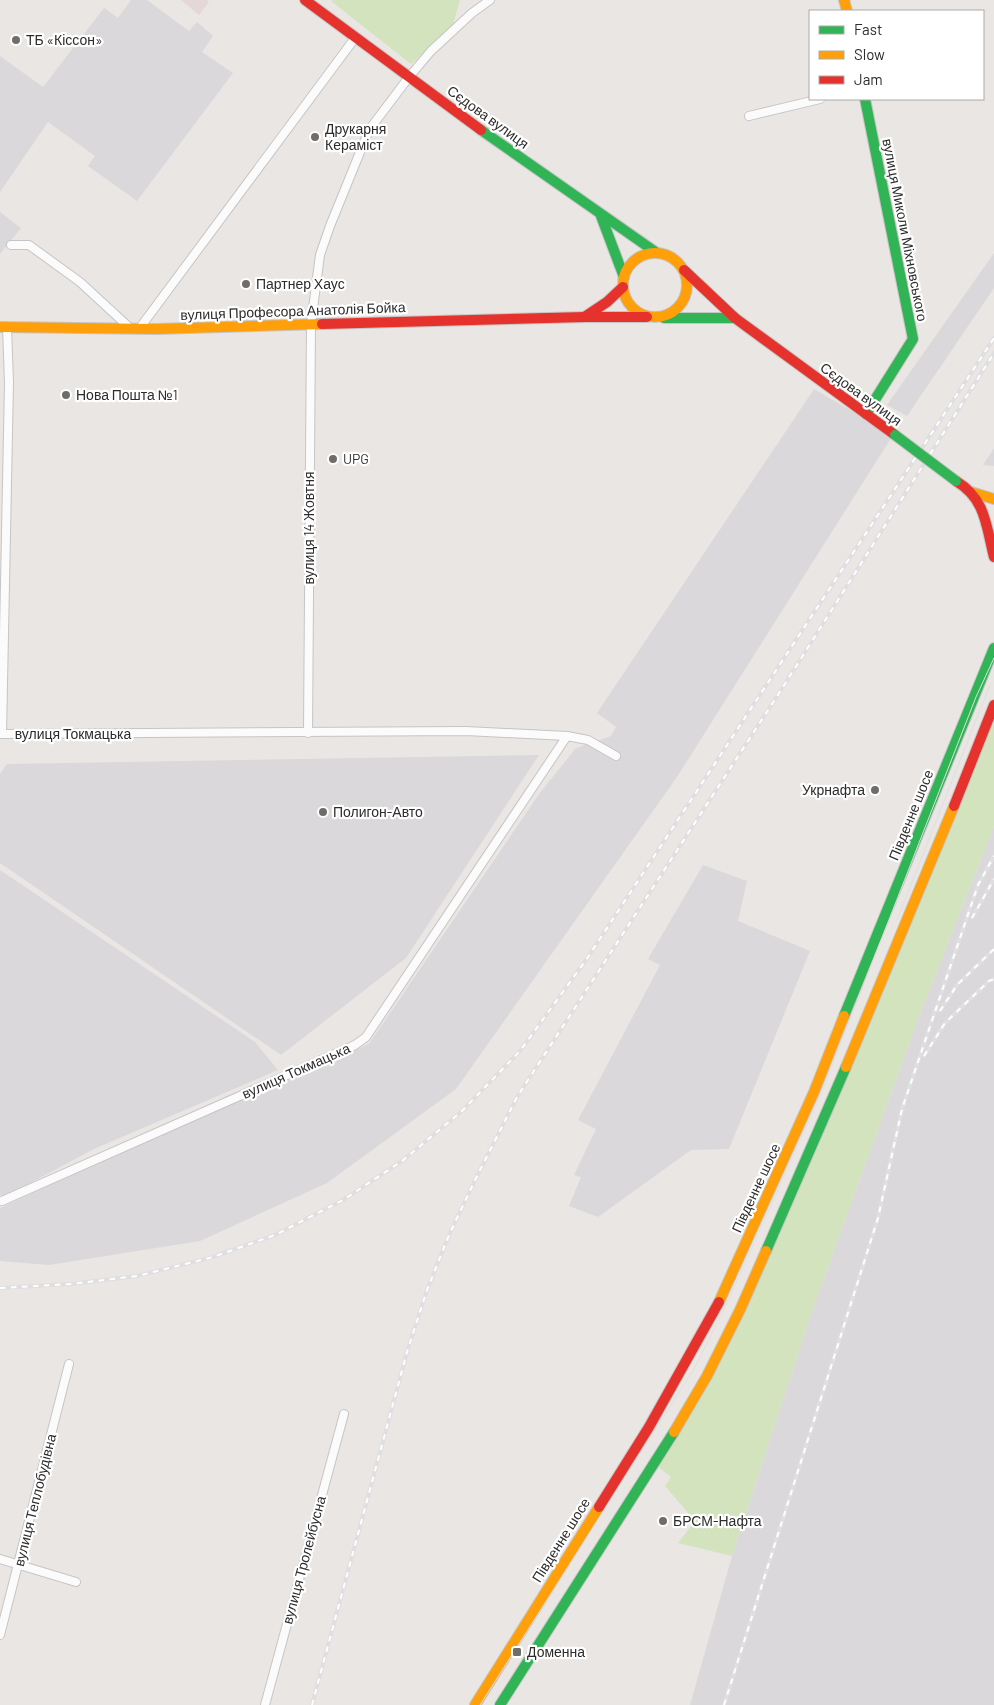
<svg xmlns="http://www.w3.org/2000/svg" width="994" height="1705" viewBox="0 0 994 1705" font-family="Barlow,sans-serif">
	<rect width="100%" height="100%" fill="#eae6e3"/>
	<g fill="#dad8da">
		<polygon points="131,0 147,0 189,31 197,22 213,36 202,52 233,73 137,201 88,166 95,156 48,122 0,192 0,56 43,87 104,8 118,18"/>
		<polygon points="0,212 21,228 0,254"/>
		<polygon points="994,253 994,288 907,416 887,405"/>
		<polygon points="814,389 893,435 677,777 456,1089 327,1183 200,1241 49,1265 0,1261 0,1208 166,1132 369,1044 539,794 576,748 611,736 616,727 597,713"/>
		<polygon points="994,448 994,466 983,465"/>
		<polygon points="539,755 406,958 281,1055 0,863 0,774 7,764"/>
		<polygon points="994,826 994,1705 690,1705 732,1556 811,1314 918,1019"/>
		<polygon points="703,865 747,881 738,921 810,951 729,1149 691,1150 598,1217 569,1206 581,1177 574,1175 596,1129 578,1120 660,965 648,959"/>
		<polygon points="0,870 255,1042 278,1070 94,1149 4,1197 0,1195"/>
	</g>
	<polygon fill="#e3d7d7" points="181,0 207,0 209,2 199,15"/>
	<g fill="#d2e3be">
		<polygon points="334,0 460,0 453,25 411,64 331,1"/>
		<polygon points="994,705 994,826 918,1019 811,1314 732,1556 678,1543 695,1521 665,1486 671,1477 656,1465 740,1310"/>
	</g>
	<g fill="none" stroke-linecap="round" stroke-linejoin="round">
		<g stroke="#c6c5c5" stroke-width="10">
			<g id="street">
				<polyline points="749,116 820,99"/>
				<polyline points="11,245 29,245 80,282 131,329"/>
				<polyline points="139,329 355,38"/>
				<polyline points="308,733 311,324 320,255 330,226 369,130 409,77 431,51 472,13 490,0"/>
				<polyline points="0,734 466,731 567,736 588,740 616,756"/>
				<polyline points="2,734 9,383 7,327"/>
				<polyline points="2,1201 355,1045 366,1037 567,736"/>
				<polyline points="0,1559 76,1582"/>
				<polyline points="0,1635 69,1364"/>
				<polyline points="265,1705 344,1414"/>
			</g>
		</g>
		<g stroke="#c6c5c5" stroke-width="12">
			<g id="fast">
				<polyline points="865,99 913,339 866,414"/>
				<polyline points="481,130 657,253"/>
				<polyline points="601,216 624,277"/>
				<polyline points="664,318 735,318"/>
				<polyline points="844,1016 994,648"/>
				<polyline points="766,1251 846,1067"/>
				<polyline points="500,1705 674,1432"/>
			</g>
		</g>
		<g stroke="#c6c5c5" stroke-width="12">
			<g id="slow">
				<polyline points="844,0 847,11"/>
				<circle cx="655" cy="285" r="32"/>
				<polyline points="0,327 156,329 322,324"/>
				<polyline points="971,492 994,499"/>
				<polyline points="846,1067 954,806"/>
				<polyline points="719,1302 814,1092 844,1016"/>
				<polyline points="674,1432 707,1376 740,1310 766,1251"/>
				<polyline points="475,1705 599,1507"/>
			</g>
		</g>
		<g stroke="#c6c5c5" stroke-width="12">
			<g id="jam">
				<polyline points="305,0 481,130"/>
				<polyline points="684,270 735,318 895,435"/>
				<polyline points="586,316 607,302 623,287"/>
				<polyline points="322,324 586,317 647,317"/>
				<path d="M956,481c30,18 30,45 38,76"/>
				<polyline points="954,806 994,705"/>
				<polyline points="599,1507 649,1427 719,1302"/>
			</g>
		</g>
		<use href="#street" stroke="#fcfbfb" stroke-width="8"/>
		<use href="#fast" stroke="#30b455" stroke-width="10"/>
		<use href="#slow" stroke="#ff9f0a" stroke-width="10"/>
		<use href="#jam" stroke="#e5322d" stroke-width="10"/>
		<g stroke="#dfdee0" stroke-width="1">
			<polyline points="897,920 990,685"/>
			<polyline points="480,1705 694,1369 727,1303 821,1094 976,697 994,658"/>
		</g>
		<g stroke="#dfdee0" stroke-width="4">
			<g id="rail">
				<polyline points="972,918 994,879"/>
				<polyline points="940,1011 957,985 994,949"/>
				<polyline points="924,1056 945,1023 989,981 994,979"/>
				<polyline points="0,1288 71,1284 137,1276 213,1257 275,1235 343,1200 402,1161 461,1112 520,1051 586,960 994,338"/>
				<polyline points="312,1705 407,1352 427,1290 449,1235 477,1176 517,1097 783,687 994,353"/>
				<polyline points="724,1705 878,1218 902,1109 978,885 994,856"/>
			</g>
		</g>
		<use href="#rail" stroke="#fff" stroke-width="2" stroke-dasharray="5.5" stroke-linecap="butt"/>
		<g stroke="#c6c5c5" stroke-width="12" stroke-linecap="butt">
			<polyline id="fast-bridge" points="895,435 956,481"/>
		</g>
		<use href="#fast-bridge" stroke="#30b455" stroke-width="10"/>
	</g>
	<g fill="#6e6d6c" stroke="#fff" stroke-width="2">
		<circle cx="16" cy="40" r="5"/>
		<circle cx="315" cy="137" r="5"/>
		<circle cx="246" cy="284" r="5"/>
		<circle cx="66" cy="395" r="5"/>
		<circle cx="333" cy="459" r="5"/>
		<circle cx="875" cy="790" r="5"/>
		<circle cx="323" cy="812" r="5"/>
		<circle cx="663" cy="1521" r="5"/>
		<rect x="512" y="1647" width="10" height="10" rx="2.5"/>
	</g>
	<g text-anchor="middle" stroke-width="4.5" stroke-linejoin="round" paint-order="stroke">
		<g font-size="14" fill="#2c2c2c" stroke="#fff" text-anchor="start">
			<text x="26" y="45">ТБ «Кіссон»</text>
			<text x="325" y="134">Друкарня<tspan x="325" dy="16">Кераміст</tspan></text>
			<text x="256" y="289">Партнер Хаус</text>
			<text x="76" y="400">Нова Пошта №1</text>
			<text x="343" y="464">UPG</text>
			<text x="865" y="795" text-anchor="end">Укрнафта</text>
			<text x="333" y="817">Полигон-Авто</text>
			<text x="673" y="1526">БРСМ-Нафта</text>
			<text x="527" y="1657">Доменна</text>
		</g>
		<g font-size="14" fill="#2c2c2c" stroke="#fff">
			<text transform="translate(488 117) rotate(36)" y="5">Сєдова вулиця</text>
			<text transform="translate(905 230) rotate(79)" y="5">вулиця Миколи Міхновського</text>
			<text transform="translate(293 311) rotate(-2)" y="5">вулиця Професора Анатолія Бойка</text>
			<text transform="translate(861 394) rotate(36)" y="5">Сєдова вулиця</text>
			<text transform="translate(309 528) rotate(-90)" y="5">вулиця 14 Жовтня</text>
			<text x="73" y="739">вулиця Токмацька</text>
			<text transform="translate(911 815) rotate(-68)" y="5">Південне шосе</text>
			<text transform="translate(296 1071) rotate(-24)" y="5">вулиця Токмацька</text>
			<text transform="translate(756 1188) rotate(-65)" y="5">Південне шосе</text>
			<text transform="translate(35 1500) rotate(-76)" y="5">вулиця Теплобудівна</text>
			<text transform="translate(561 1540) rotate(-58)" y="5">Південне шосе</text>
			<text transform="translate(304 1560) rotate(-75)" y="5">вулиця Тролейбусна</text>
		</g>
	</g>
	<rect x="809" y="10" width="175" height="90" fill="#ffffff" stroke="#ababab"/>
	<rect x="819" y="26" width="25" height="8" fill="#30b455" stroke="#ababab"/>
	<text x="854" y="35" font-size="15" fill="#2c2c2c">Fast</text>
	<rect x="819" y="51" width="25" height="8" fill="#ff9f0a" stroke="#ababab"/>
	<text x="854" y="60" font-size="15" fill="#2c2c2c">Slow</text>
	<rect x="819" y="76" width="25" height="8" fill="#e5322d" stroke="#ababab"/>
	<text x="854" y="85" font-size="15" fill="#2c2c2c">Jam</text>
</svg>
